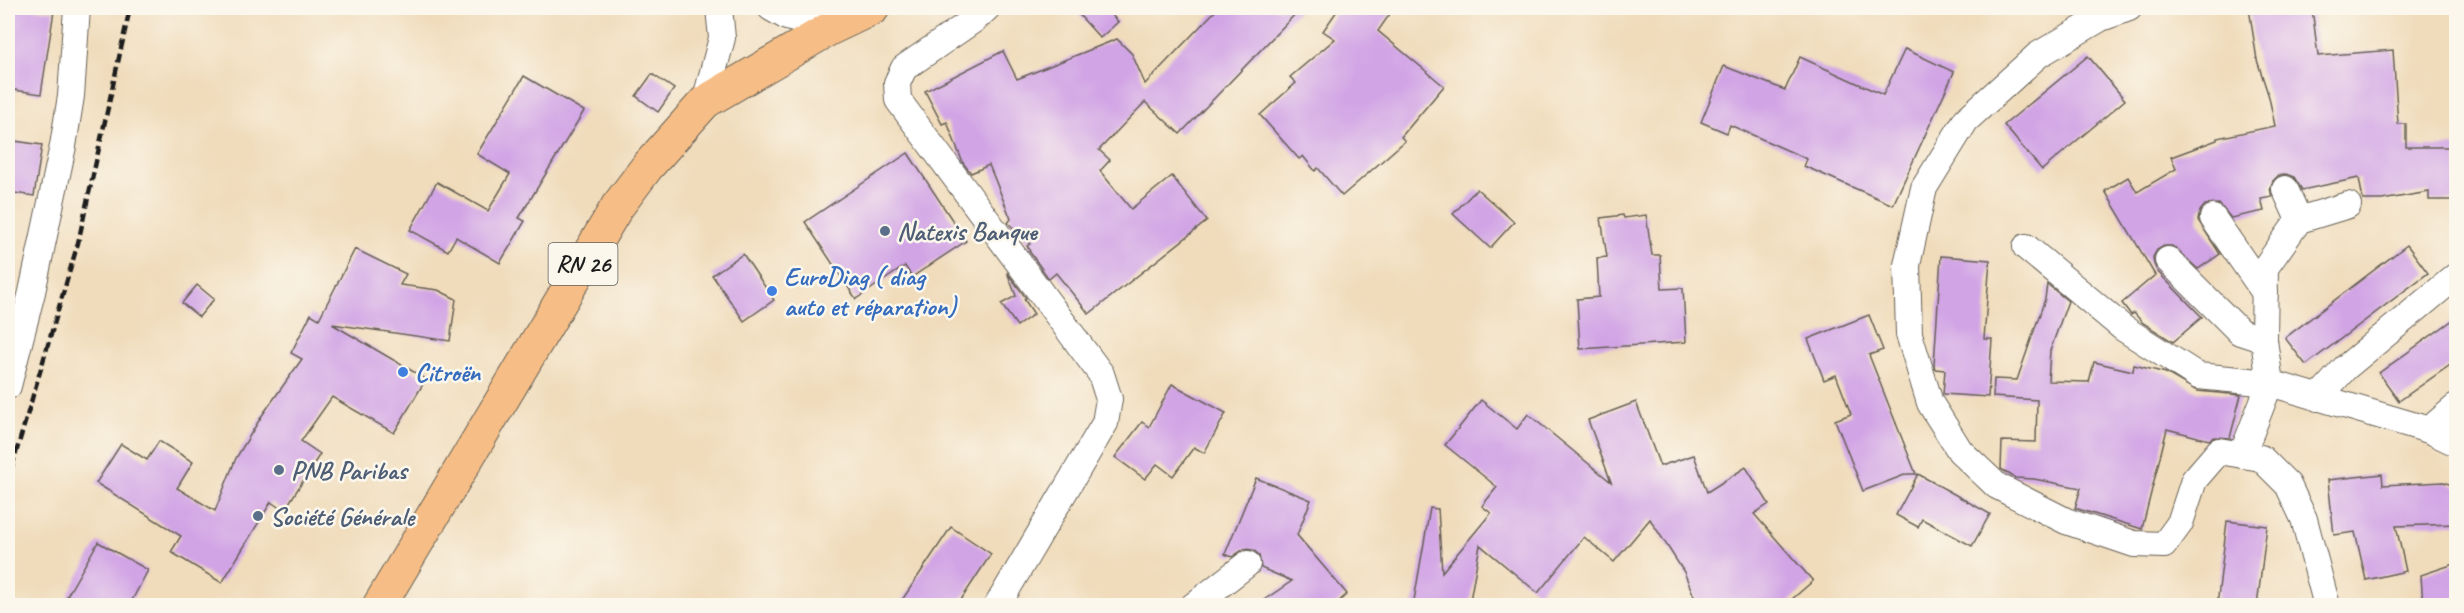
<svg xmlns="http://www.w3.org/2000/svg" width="2464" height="613" viewBox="0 0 2464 613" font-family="Caveat,sans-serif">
	<rect width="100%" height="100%" fill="#fbf7ec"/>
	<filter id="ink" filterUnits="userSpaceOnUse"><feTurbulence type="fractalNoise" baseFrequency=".0167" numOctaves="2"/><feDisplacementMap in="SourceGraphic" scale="12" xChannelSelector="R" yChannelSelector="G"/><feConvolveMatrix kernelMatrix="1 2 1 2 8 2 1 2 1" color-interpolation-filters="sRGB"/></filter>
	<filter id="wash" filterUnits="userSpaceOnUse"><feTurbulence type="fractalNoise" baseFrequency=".008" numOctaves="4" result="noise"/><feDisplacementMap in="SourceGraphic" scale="24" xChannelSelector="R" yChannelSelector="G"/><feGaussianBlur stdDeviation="1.35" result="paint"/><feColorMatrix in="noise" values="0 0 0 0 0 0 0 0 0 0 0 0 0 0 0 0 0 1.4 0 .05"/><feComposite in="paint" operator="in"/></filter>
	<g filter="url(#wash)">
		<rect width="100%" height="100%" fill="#f0dcbb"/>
		<g id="blocks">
			<g fill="#d1a4e5">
				<polygon points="8,8 30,8 54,11 41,94 8,89"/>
				<polygon points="1073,8 1106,8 1118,22 1100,38"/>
				<polygon points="1218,8 1301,8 1180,134 1145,102 1099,150 1110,160 1100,171 1131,209 1172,176 1207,221 1089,314 1056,273 1049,279 1029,251 1030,250 1027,246 1030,244 1008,223 1011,219 989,165 971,173 963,163 947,122 942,124 925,91 1003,51 1017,79 1117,39 1132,54 1145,84"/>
				<polygon points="1339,8 1394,8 1378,31 1444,86 1401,137 1405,141 1342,196 1318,168 1315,171 1303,156 1299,159 1260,115 1296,83 1290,77 1335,39 1323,31"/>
				<polygon points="2249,8 2312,8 2318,56 2393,50 2398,124 2406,124 2406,147 2457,147 2457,200 2429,200 2429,192 2382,200 2363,200 2359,178 2302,190 2294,177 2286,174 2278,176 2273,181 2270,188 2272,197 2261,199 2264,211 2231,218 2219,204 2205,205 2200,211 2198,220 2220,254 2198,269 2172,246 2164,246 2157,250 2153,257 2154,264 2157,271 2202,317 2173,342 2143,323 2134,313 2131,315 2122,303 2155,275 2105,191 2128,177 2137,192 2176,169 2171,157 2217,140 2217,138 2275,126 2269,97 2257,60"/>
				<polygon points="1905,49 1954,72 1893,205 1804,166 1807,159 1730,125 1727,133 1701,122 1724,66 1785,90 1800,57 1883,95"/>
				<polygon points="2088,56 2125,100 2042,170 2004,125"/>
				<polygon points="652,74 674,89 658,112 636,96"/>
				<polygon points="524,76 584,111 519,218 525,221 500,263 456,237 448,251 410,230 437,182 488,211 510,174 477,154"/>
				<polygon points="8,140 42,145 34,196 8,192"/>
				<polygon points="908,153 966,241 912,277 905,266 856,299 805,222"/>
				<polygon points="1477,189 1514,222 1490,248 1453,214"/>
				<polygon points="1623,215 1624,218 1646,215 1652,255 1660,255 1662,289 1683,288 1686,342 1580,349 1577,299 1599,297 1597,258 1607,257 1601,218"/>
				<polygon points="2407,245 2428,273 2306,365 2285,338"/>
				<polygon points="355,249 406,274 400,285 438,290 456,299 450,341 332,324 426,379 394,433 332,397 301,441 320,454 284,511 271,502 222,583 171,552 181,536 96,483 121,444 147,460 159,441 193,462 177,488 215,511 236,458 263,414 302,359 291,353 311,314 319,319"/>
				<polygon points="743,254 774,300 744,321 712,275"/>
				<polygon points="1941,256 1990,260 1984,339 1992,339 1988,397 1943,394 1945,370 1935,369 1934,365"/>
				<polygon points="1007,272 1026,298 1024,299 1034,314 1017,326 1001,304 1016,296"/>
				<polygon points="2047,284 2068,301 2050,351 2048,381 2089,382 2094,362 2133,371 2134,365 2166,373 2197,391 2241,395 2230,438 2214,437 2209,440 2167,429 2142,529 2075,508 2081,488 2034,479 2015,478 2001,469 2002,441 2036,442 2037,400 1993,397 1994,379 2017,380 2045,299"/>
				<polygon points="197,285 214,299 199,317 182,303"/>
				<polygon points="1869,315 1883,350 1869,355 1916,474 1907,474 1863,491 1835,420 1851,414 1836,375 1824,380 1808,339"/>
				<polygon points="2457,317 2457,360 2399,401 2379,373"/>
				<polygon points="1172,384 1226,413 1204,453 1194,447 1173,476 1157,464 1145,479 1115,457 1142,422 1149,427"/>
				<polygon points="1481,400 1517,429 1528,414 1611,482 1588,420 1636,402 1660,466 1694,455 1707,492 1746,467 1769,504 1754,514 1813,581 1784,606 1698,606 1684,572 1650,519 1614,562 1584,537 1538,593 1480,545 1469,606 1413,606 1430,508 1438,509 1442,572 1491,513 1482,506 1497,487 1445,445"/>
				<polygon points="1918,474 1990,514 1972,546 1922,519 1918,527 1896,515"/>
				<polygon points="2382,474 2383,485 2444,482 2457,487 2457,524 2396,526 2406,571 2366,580 2355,532 2334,535 2328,480"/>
				<polygon points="1256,478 1311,500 1297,535 1347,594 1334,606 1255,606 1292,581 1261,568 1259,555 1253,550 1244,549 1232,557 1225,554"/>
				<polygon points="2227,521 2267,526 2257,606 2217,606"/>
				<polygon points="951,527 991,554 957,606 898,606"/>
				<polygon points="98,542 148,570 129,606 83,606 67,596"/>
				<polygon points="2457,563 2457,606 2423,606 2421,575"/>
			</g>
		</g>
	</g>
	<g filter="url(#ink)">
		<use href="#blocks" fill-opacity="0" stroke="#665f54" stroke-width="1.5"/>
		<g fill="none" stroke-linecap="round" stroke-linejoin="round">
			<g stroke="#665f54" stroke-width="28">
				<g id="minor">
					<polyline points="771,8 787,17 829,29"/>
					<polyline points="987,8 975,19 904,68 897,83 898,100 1101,374 1109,399 1105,423 997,606"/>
					<polyline points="2129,8 2101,18 2038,55 1966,120 1924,188 1907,265 1909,334 1930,403 1960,451 1997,486 2066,521 2134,544 2164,545 2180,523 2194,480 2219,451 2261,458 2288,485 2304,519 2327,606"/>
					<polyline points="705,102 722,38 719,8"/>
					<polyline points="2285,189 2299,220"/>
					<polyline points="2213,218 2265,293"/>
					<polyline points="2026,247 2123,328 2198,376 2270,383 2264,340 2265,268 2299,220 2348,205"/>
					<polyline points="2168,260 2240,332 2264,340"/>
					<polyline points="8,386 32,292 63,146 71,96 77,8"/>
					<polyline points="2318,398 2345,368 2456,276"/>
					<polyline points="2429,430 2456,407"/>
					<polyline points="2242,455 2270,383 2429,430 2456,443"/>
					<polyline points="1193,606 1247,564"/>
				</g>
			</g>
			<g stroke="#665f54" stroke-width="35">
				<polyline id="primary" points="379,606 617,207 647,167 705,102 829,29 873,8"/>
			</g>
			<use href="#minor" stroke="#fff" stroke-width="26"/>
			<use href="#primary" stroke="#f6be86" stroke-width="33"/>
			<polyline stroke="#1c1c1c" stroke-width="4.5" stroke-dasharray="9 4.5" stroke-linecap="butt" points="8,480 78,243 130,8"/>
		</g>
	</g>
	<g fill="#5c6f8a" stroke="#fbf7ec" stroke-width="2">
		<circle cx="885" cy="231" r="6"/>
		<circle cx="279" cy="470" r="6"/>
		<circle cx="258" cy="516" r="6"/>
	</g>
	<g fill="#3f7fe0" stroke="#fbf7ec" stroke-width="2">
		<circle cx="772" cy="291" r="6"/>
		<circle cx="403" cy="372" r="6"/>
	</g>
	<g text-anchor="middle" stroke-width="5" stroke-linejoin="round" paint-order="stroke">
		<rect fill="#fbf7ec" stroke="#5f5e5a" stroke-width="1.5" x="548.5" y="243" width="69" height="42" rx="4.5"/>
		<g font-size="24" font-weight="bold" fill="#1c1c1c">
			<text x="583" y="272">RN 26</text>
		</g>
		<g font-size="26" font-weight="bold" fill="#4e5e75" stroke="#fbf7ec" text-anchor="start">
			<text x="897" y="240">Natexis Banque</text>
			<text x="291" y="479">PNB Paribas</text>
			<text x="270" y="525">Société Générale</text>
		</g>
		<g font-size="26" font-weight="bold" fill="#366cbe" stroke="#fbf7ec" text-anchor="start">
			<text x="784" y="285">EuroDiag ( diag<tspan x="784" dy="30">auto et réparation)</tspan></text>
			<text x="415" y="381">Citroën</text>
		</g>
	</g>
	<rect width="2464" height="613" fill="none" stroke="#fbf7ec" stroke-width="30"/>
</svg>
